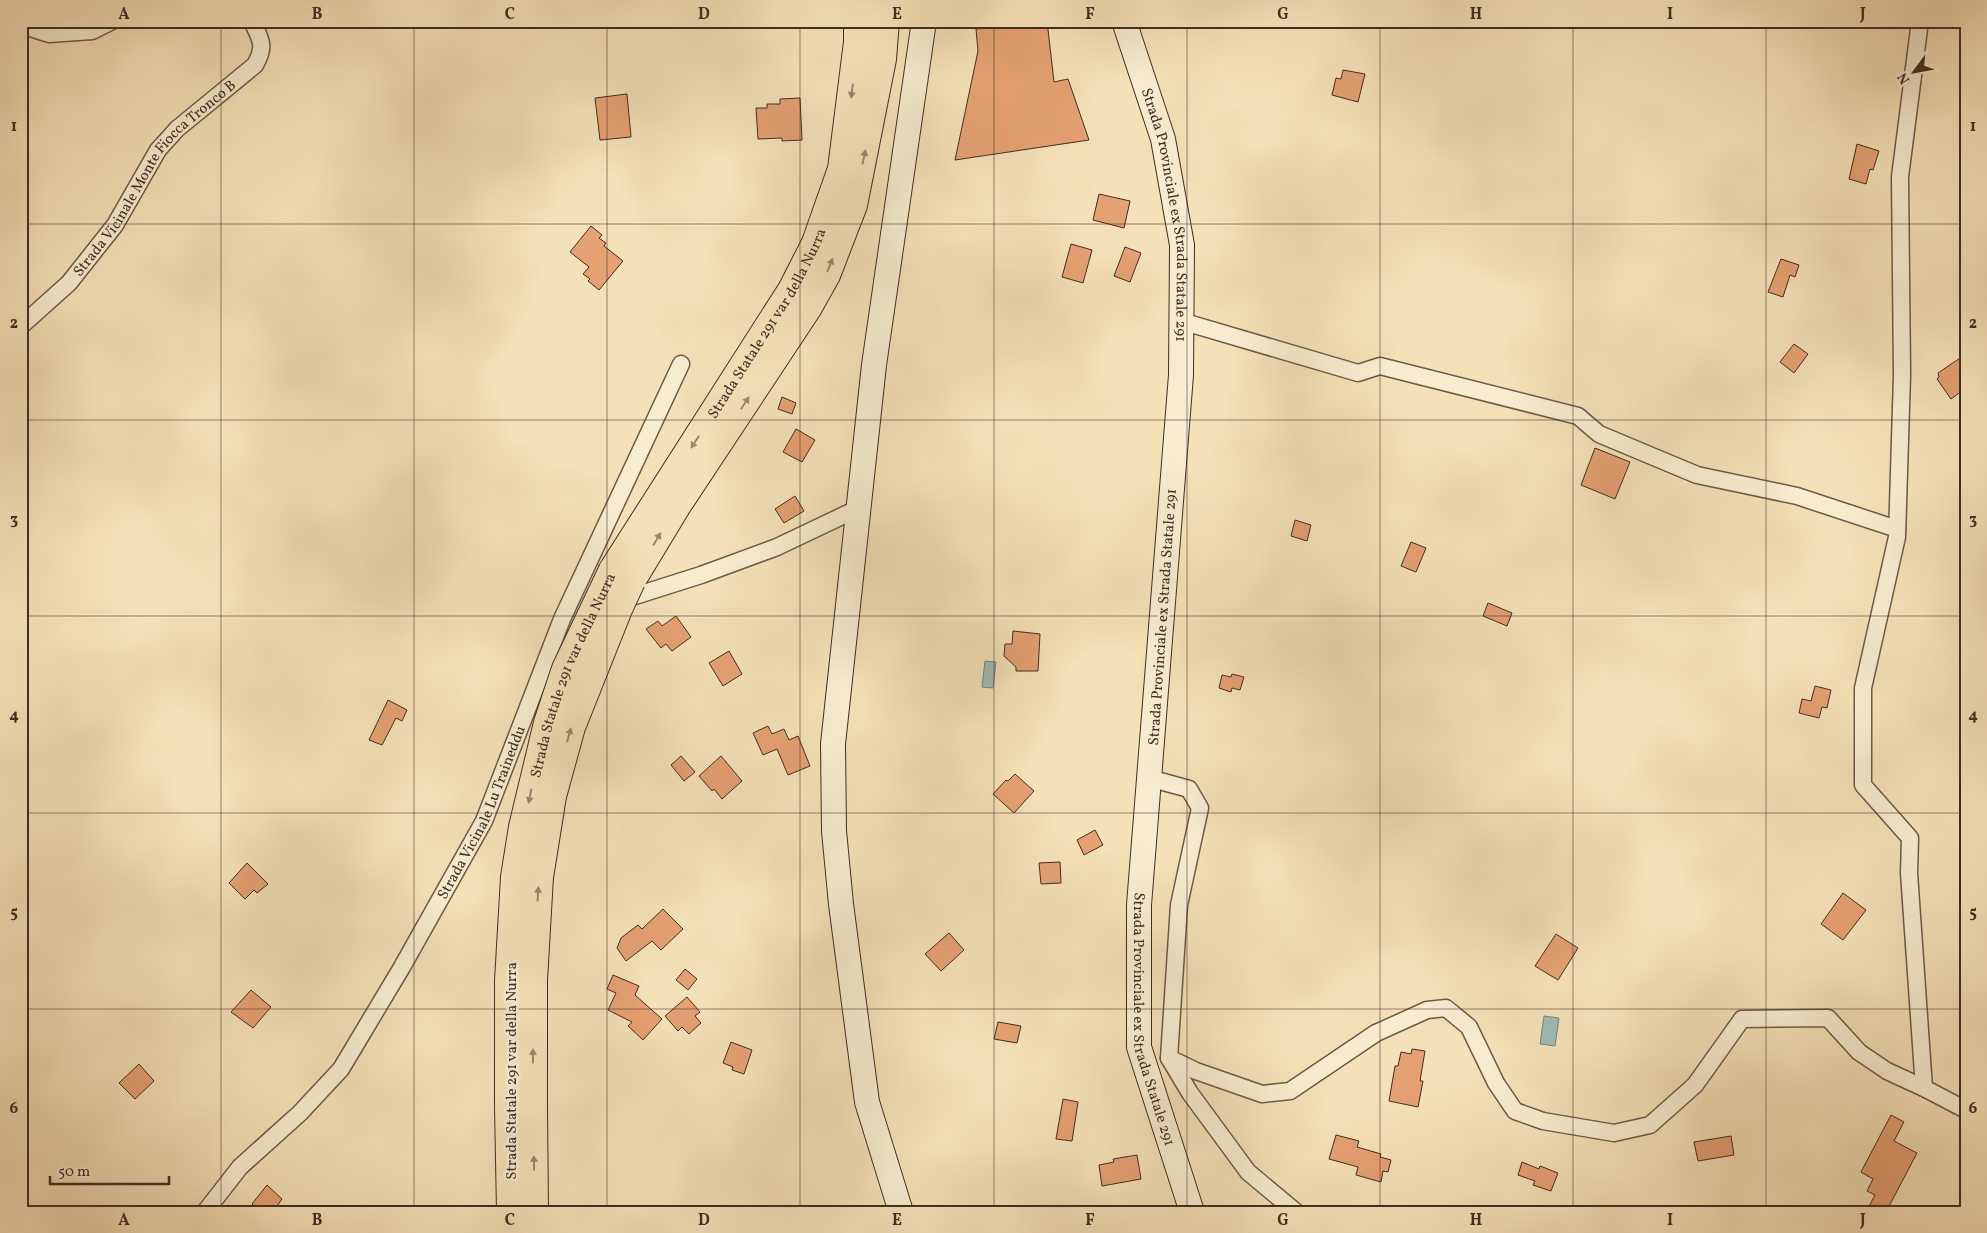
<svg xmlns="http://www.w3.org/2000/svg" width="1987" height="1233" viewBox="0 0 1987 1233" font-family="Vollkorn,serif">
	<rect width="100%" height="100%" fill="#f5e1b7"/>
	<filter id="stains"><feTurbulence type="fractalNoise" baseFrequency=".004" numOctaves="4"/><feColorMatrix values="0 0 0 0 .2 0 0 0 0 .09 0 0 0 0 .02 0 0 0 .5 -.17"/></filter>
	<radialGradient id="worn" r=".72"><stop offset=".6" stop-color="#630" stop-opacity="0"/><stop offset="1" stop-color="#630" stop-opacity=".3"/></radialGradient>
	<g fill="#9dbcb5" stroke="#78827b">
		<polygon points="985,661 996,662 993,688 982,687"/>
		<polygon points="1544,1016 1559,1018 1555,1046 1540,1044"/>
	</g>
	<g fill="#e5a073" stroke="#412c24">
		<polygon points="985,21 1047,21 1054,82 1068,79 1089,140 955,160 978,51 976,29 984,28"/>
		<polygon points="1343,70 1365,74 1358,102 1332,95 1336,78 1341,79"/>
		<polygon points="627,94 631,137 600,140 595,98"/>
		<polygon points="800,98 802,140 782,141 782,138 758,139 756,108 767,108 767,104 780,104 780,99"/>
		<polygon points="1857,144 1879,151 1873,170 1870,169 1866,184 1849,179"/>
		<polygon points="1099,194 1130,201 1124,228 1093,220"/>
		<polygon points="591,226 602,235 599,238 606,243 604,246 623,261 599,290 588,281 590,279 583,274 589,267 570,252"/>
		<polygon points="1071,244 1092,250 1083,283 1062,277"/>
		<polygon points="1125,247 1141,253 1130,282 1114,276"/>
		<polygon points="1781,259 1799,265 1795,277 1790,275 1783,297 1768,292"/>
		<polygon points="1794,344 1808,354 1794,373 1780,362"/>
		<polygon points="1966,354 1966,388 1951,399 1937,379 1939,377 1938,373"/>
		<polygon points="782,397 796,403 792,414 778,409"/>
		<polygon points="796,429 815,440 802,462 783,452"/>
		<polygon points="1595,448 1630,462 1615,499 1581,485"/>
		<polygon points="795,496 804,511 784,523 775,509"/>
		<polygon points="1295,520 1311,525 1307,541 1291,536"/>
		<polygon points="1411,542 1426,548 1416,572 1401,566"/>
		<polygon points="1488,603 1512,613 1507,626 1483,616"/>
		<polygon points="676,616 691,637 672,651 666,644 661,648 646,629 658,621 662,626"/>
		<polygon points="1013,631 1040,634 1038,671 1016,671 1016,667 1004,656 1005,644 1012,644"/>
		<polygon points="729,651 742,674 723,686 709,663"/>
		<polygon points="1232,674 1244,677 1240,690 1232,688 1231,692 1219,688 1222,675 1231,677"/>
		<polygon points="1815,686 1831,690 1827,708 1822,707 1819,718 1799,713 1802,699 1811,701"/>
		<polygon points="388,700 407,710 402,721 396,718 382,745 369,740"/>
		<polygon points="768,726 772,734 784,729 789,740 798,736 810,766 788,775 777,749 763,755 753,733"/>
		<polygon points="681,756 695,772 684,781 671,765"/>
		<polygon points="721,756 742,781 722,799 714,789 712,791 699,776"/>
		<polygon points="1015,774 1034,791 1014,813 993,794 1006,780 1008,781"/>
		<polygon points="1095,830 1103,845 1084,855 1077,840"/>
		<polygon points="1060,862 1061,883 1041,884 1039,863"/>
		<polygon points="247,863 268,884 257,893 254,890 245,899 229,883"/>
		<polygon points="1843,893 1866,910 1843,940 1821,924"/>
		<polygon points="663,909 683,929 661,950 652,941 626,961 617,948 621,938 638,925 642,929"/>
		<polygon points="949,933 964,950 941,971 925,954"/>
		<polygon points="1556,934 1578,948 1558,980 1535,966"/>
		<polygon points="685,969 697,979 688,990 676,980"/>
		<polygon points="613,975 639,986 635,995 662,1019 643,1040 628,1026 632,1022 608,1010 616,993 607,989"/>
		<polygon points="251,990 271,1007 253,1028 231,1012"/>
		<polygon points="687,997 700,1012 695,1016 701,1023 689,1034 682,1027 678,1031 665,1016"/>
		<polygon points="998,1022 1021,1026 1017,1043 994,1039"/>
		<polygon points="731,1042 752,1050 744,1074 732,1070 733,1067 723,1063"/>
		<polygon points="1412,1049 1425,1051 1420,1081 1423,1081 1418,1107 1389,1101 1395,1066 1398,1066 1401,1052 1411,1054"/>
		<polygon points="139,1064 154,1081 135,1099 119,1083"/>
		<polygon points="1063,1099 1078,1102 1072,1141 1056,1139"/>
		<polygon points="1891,1115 1904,1122 1894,1141 1917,1153 1886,1212 1866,1212 1875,1195 1867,1191 1873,1179 1861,1172"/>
		<polygon points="1336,1135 1359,1141 1357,1147 1381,1154 1380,1157 1391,1160 1388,1172 1383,1171 1381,1182 1356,1175 1358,1167 1329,1159"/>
		<polygon points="1731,1136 1734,1155 1698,1161 1694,1142"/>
		<polygon points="1137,1155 1141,1179 1102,1186 1099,1165 1114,1162 1113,1159"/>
		<polygon points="1522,1162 1539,1169 1540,1166 1558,1173 1551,1191 1533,1185 1535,1181 1518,1175"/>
		<polygon points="267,1185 282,1199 273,1212 261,1212 252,1204"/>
	</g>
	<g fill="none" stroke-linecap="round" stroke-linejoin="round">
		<g stroke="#6e5949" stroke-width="19">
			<g id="street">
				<polyline points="1920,21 1900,177 1902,375 1897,537 1863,688 1863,785 1910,838 1909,873 1924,1088 1966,1110"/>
				<polyline points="21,25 49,34 92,31 112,21"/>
				<polyline points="1181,321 1358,373 1380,366 1578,416 1599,434 1697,475 1797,496 1897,529"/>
				<path id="s1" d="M21,326l48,-43 46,-58 43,-75 19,-21 78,-64c11,-19 6,-25 -3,-44"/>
				<polyline points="619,601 701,575 777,547 859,508"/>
				<polyline points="1149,778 1189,789 1200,808 1179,905 1169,1058 1190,1093 1248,1172 1296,1212"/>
				<polyline points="1169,1058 1196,1071 1262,1094 1290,1091 1376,1033 1427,1010 1446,1008 1469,1027 1496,1083 1515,1111 1543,1121 1614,1133 1650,1125 1695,1085 1742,1019 1828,1018 1859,1052 1887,1071 1924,1088"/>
				<path id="s2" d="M205,1212l35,-45 60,-54 41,-44 61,-102 82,-146 78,-202 119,-255"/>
			</g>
		</g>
		<g stroke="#412c24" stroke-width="26">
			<g id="secondary">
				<path id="s3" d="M1124,21l39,118 19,106 -1,130 -42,530v142l53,165"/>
				<polyline points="901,1212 867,1102 841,904 834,831 833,744 874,365 924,21"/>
			</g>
		</g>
		<g stroke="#412c24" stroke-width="30">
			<g id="highway">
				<path id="s4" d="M613,570l179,-280 24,-47 26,-74 16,-127v-21"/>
				<polyline points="631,581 677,505 808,307 826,275 853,205 882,59 885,21"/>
				<polyline points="533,1105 534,1212"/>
				<polyline points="509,1107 511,1212"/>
			</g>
		</g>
		<use href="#street" stroke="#f8ecd0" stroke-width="16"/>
		<use href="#secondary" stroke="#f8ecd0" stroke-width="24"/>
		<use href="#highway" stroke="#f5e1b7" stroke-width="28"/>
		<g stroke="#412c24" stroke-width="30" stroke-linecap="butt">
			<g id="highway-bridge">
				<polyline points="533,1105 533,980 539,877 552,796 571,727 618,609 631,581"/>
				<path id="s5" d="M509,1107v-126l6,-104 8,-50 25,-104 18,-54 47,-99"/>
			</g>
		</g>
		<use href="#highway-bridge" stroke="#f5e1b7" stroke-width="28"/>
	</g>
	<defs><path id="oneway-solid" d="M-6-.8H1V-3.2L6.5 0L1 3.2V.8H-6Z" transform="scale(1.25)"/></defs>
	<g fill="#9b866e">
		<use href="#oneway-solid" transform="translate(852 91) rotate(97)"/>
		<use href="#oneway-solid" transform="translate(864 157) rotate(-78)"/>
		<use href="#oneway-solid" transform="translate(830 265) rotate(-69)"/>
		<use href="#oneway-solid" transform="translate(745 403) rotate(-57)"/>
		<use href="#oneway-solid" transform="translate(695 442) rotate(124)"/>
		<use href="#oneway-solid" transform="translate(657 539) rotate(-59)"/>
		<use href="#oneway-solid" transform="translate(569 735) rotate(-75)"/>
		<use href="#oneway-solid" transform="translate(530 796) rotate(101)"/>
		<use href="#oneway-solid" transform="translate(538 894) rotate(-87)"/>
		<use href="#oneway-solid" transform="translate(533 1056) rotate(-90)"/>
		<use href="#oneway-solid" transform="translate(534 1163) rotate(-91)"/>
	</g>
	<path fill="none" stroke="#412c24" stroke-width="1" stroke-opacity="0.55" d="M221,21v1191M414,21v1191M607,21v1191M800,21v1191M994,21v1191M1187,21v1191M1380,21v1191M1573,21v1191M1766,21v1191M21,224h1945M21,420h1945M21,616h1945M21,813h1945M21,1009h1945"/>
	<g text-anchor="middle" stroke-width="5" stroke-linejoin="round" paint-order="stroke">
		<g font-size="15" fill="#412c24" stroke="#f8ecd0">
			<text dy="5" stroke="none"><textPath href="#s1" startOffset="201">Strada Vicinale Monte Fiocca Tronco B</textPath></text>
			<text dy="5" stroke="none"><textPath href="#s3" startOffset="200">Strada Provinciale ex Strada Statale 291</textPath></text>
			<text dy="5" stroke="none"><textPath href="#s4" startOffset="291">Strada Statale 291 var della Nurra</textPath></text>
			<text transform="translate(1162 617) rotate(-86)" y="5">Strada Provinciale ex Strada Statale 291</text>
			<text dy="5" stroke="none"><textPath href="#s5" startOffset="441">Strada Statale 291 var della Nurra</textPath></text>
			<text dy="5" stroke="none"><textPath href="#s2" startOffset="491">Strada Vicinale Lu Traineddu</textPath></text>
			<text dy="5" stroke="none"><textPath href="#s3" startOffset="1010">Strada Provinciale ex Strada Statale 291</textPath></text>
			<text transform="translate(511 1071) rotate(-90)" y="5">Strada Statale 291 var della Nurra</text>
		</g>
	</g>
	<rect width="1987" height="1233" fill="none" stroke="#f5e1b7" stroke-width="55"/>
	<g transform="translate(1914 72) rotate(238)" stroke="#f8ecd0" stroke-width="4" paint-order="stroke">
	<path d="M0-4L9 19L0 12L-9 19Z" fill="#412c24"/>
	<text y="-8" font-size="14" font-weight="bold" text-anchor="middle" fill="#412c24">N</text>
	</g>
	<path d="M50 1176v8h119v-8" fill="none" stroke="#412c24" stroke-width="2.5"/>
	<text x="58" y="1176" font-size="15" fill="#412c24" stroke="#f8ecd0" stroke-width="4" paint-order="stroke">50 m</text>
	<rect x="28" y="28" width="1932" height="1178" fill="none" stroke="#412c24" stroke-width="2"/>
	<g font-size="16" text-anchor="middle" font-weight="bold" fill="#412c24">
		<text x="124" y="19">A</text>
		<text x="317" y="19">B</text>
		<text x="510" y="19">C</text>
		<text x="704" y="19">D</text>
		<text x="897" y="19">E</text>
		<text x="1090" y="19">F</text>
		<text x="1283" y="19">G</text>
		<text x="1476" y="19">H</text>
		<text x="1670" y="19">I</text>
		<text x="1863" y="19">J</text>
		<text x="14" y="131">1</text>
		<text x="1973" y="131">1</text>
		<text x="14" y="328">2</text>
		<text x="1973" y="328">2</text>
		<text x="14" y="524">3</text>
		<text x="1973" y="524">3</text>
		<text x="14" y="720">4</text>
		<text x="1973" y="720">4</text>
		<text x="14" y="917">5</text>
		<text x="1973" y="917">5</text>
		<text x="14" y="1113">6</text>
		<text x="1973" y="1113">6</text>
		<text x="124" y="1225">A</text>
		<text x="317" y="1225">B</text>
		<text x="510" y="1225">C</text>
		<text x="704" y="1225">D</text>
		<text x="897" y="1225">E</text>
		<text x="1090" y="1225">F</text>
		<text x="1283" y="1225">G</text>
		<text x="1476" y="1225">H</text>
		<text x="1670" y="1225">I</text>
		<text x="1863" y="1225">J</text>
	</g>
	<rect width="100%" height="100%" filter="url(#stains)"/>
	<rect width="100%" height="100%" fill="url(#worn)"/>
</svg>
